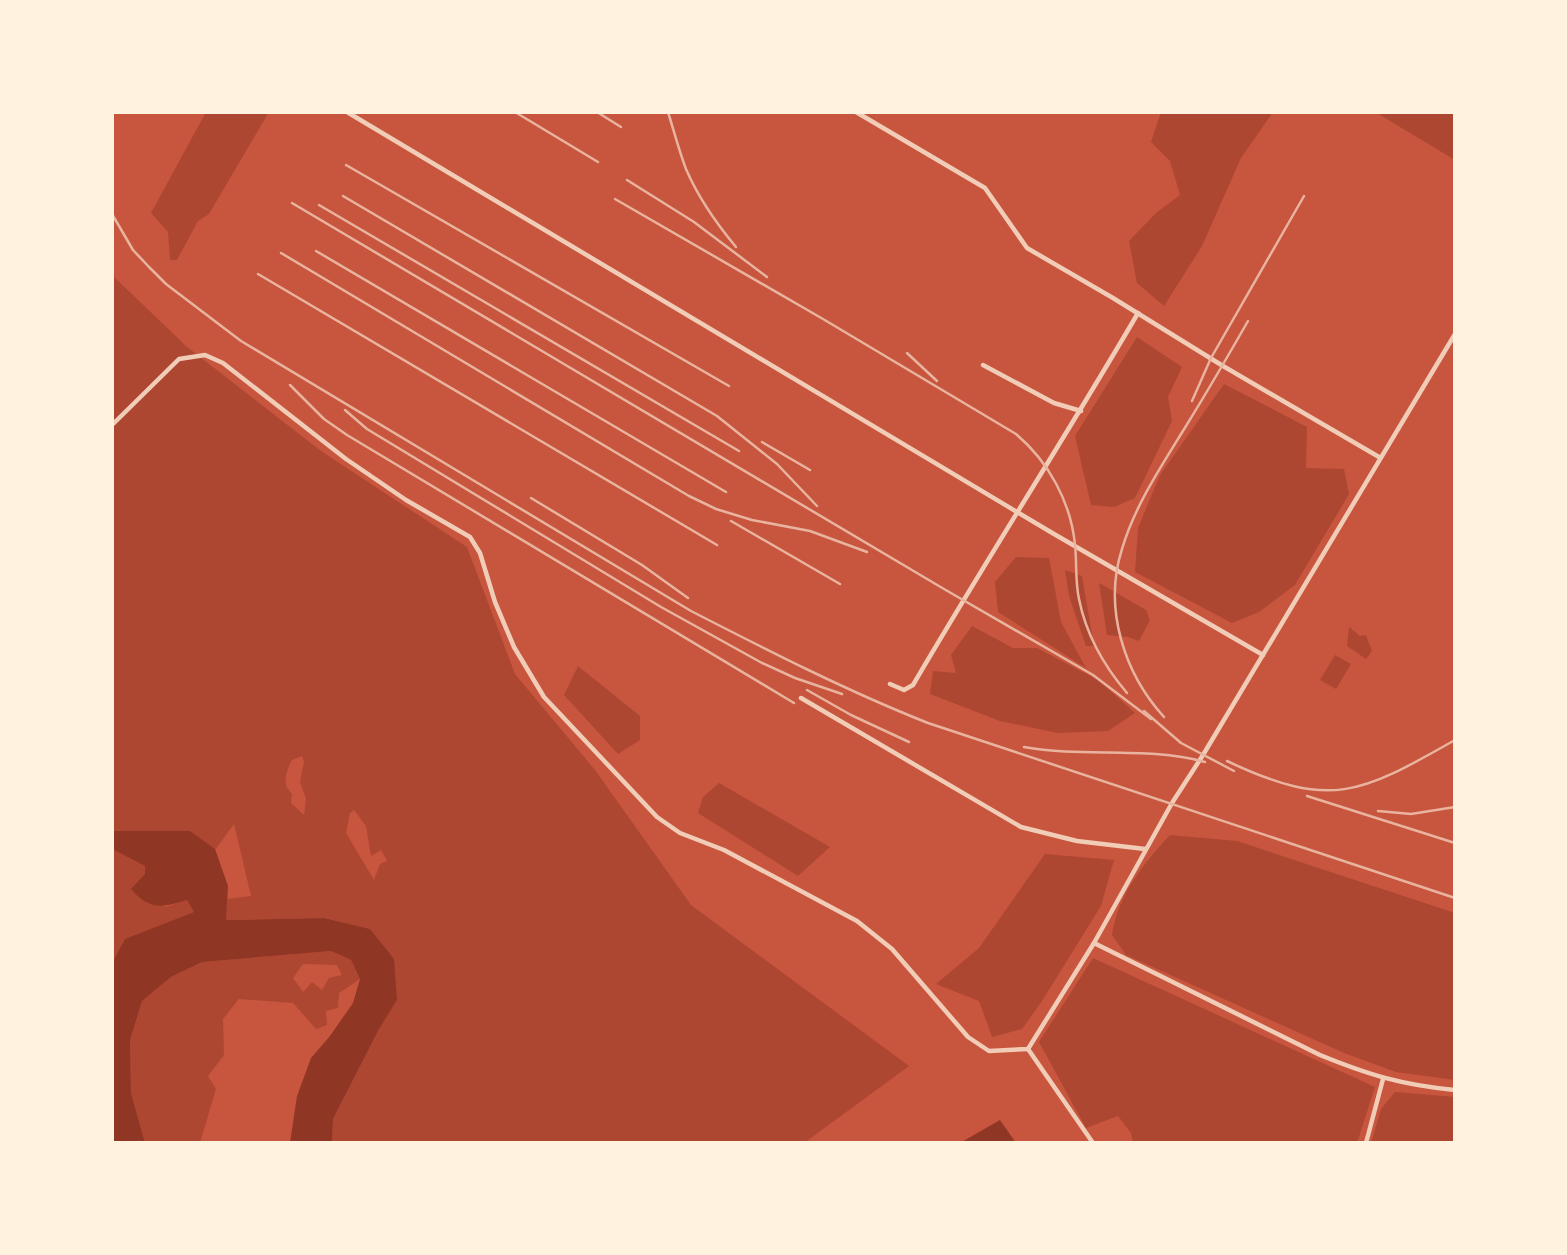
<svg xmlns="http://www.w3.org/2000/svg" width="1567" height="1255" viewBox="0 0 1567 1255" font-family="'Alegreya Sans',sans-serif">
	<rect width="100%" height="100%" fill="#c8553d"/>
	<g fill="#ae4732" fill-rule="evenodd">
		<polygon points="206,112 269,112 209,214 198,221 177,260 170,260 168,232 151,213"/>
		<polygon points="1161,112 1273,112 1241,158 1202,246 1164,306 1137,283 1129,241 1156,213 1180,195 1170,161 1151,142"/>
		<polygon points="1375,112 1455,112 1455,160"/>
		<path d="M112,275l74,71 135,105 146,96 48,127 80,96 96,135 218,161 -105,77h-472l1,-24 45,-88 19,-31 -28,-71 -45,-11 -99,2 2,-21 24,-3 -17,-72 -19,26 -25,-19h-78zM302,756l2,6 -4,20 6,17 -2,16 -13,-12 1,-9c-11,-11 -6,-22 0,-34zM354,810l12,16 5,30 10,-6 6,11 -7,3 -6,16 -28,-47 4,-20z"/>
		<polygon points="1137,337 1182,367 1168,397 1172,421 1135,498 1114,507 1091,505 1075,436"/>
		<polygon points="1224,384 1307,427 1306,468 1344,469 1349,494 1295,585 1259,612 1232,623 1135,572 1138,528 1160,475"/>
		<polygon points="1016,557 1049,558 1061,622 1086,668 998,612 995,582"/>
		<polygon points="1065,570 1082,576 1094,646 1086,646 1069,596"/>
		<polygon points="1099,583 1146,610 1150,620 1139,641 1128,637 1107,635"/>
		<polygon points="972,626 1013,648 1037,648 1098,680 1135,713 1108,731 1058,733 1000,721 930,694 933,671 956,673 951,655"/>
		<polygon points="1349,627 1360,636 1366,635 1372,651 1366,659 1347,646"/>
		<polygon points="1335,655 1351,664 1336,689 1320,680"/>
		<polygon points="578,666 640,716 640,740 618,754 564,695"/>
		<polygon points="719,783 830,847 798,876 698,813 703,797"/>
		<path d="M1170,835l67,6 218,72v167l-59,-8 -52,-19 -218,-98 -14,-20c5,-39 32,-72 58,-100z"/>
		<polygon points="112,849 145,866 145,874 165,907 187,900 194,912 126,939 112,963"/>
		<polygon points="1045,854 1114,860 1101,906 1042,1001 1022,1029 992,1037 979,1001 936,984 979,948"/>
		<path d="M331,951l20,9 9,19 -21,14 -1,15 -12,3 1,14 -11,4 -23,-26 -54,-4 -16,20 1,36 -16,21 8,13 -16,54h-55l-14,-50 -1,-53 12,-39 29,-24 31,-15zM303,964l34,1 5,10 -13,3 -7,12 -10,-8 -9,10 -10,-14z"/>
		<polygon points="1093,958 1375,1087 1357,1143 1133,1143 1131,1133 1118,1116 1086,1128 1039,1042"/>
		<polygon points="1395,1092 1455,1097 1455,1143 1371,1143 1381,1109"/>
	</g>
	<g fill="#8f3625">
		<path d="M112,831h78l25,18 13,37 -2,34 98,-2 46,11 24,30 3,41 -19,31 -45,88 -1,24h-42l7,-47 14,-38 19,-22 23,-33 7,-24 -9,-19 -20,-9 -129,11 -31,15 -29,24 -12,39 1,53 14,50h-33v-180l13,-24 69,-27 -7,-12c-25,8 -38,10 -56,-11l14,-15v-8l-33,-17z"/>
		<polygon points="1000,1120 1016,1143 960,1143"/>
	</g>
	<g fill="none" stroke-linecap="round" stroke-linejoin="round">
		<g stroke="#f1ccb7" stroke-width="4.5">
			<polyline points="347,112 1054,534 1263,655"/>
			<polyline points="856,112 985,188 1027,248 1113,298 1223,366 1379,457"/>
			<polyline points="983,365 1054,403 1081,411"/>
			<polyline points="112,425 179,359 205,355 223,363 346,459 406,500 470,537 480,553 495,602 514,647 544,697 657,817 680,833 724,850 857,921 892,949 968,1037 989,1051 1028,1049 1094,943 1172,803 1203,755 1455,334"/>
			<path d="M890,684l14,6 9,-5c73,-125 152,-247 225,-372"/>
			<polyline points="801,698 1021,827 1077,841 1145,849"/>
			<path d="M1094,943l226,112c49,20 82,30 135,35"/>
			<polyline points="1028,1049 1093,1143"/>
			<polyline points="1366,1143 1383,1079"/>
		</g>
		<g stroke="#e9b49f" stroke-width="2.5">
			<polyline points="515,112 598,162"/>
			<polyline points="597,112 621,127"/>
			<path d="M668,112c6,19 11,39 18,57 12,28 30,54 50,78"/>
			<polyline points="346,165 729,386"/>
			<polyline points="627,180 694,222 767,277"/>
			<polyline points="343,196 717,416 777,464 817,506"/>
			<path d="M615,199l208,120 193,115c32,27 55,68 59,111 2,18 0,36 4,54 7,35 25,67 48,94"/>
			<polyline points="292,203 944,589 1093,675 1151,719"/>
			<polyline points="319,205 739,451"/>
			<path d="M112,214l21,36 16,17 17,17 75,57 450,270c78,40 156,80 237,112l527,175"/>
			<polyline points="316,251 726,492"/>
			<polyline points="281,253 689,496 716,509 752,520 810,531 867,552"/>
			<polyline points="258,274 717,545"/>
			<polyline points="907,353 937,381"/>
			<polyline points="290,385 324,419 347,435 794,703"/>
			<polyline points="1192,401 1211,358 1304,196"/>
			<polyline points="345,410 367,429 661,607 762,663 795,678 842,694"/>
			<polyline points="762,442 810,470"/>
			<polyline points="531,498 642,565 688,598"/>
			<polyline points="731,521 840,584"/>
			<polyline points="807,690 851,715 909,742"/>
			<polyline points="1144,711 1181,743 1234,771"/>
			<path d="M1164,717c-40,-44 -61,-109 -42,-168 13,-44 40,-84 64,-123 21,-34 42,-70 62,-105"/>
			<path d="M1024,747c60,11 122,-1 181,15"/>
			<path d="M1227,761c104,49 133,33 228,-21"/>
			<polyline points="1307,796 1455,843"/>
			<polyline points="1378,811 1411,814 1455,807"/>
		</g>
	</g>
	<rect width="1567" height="1255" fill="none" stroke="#fff3e0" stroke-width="228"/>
</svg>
